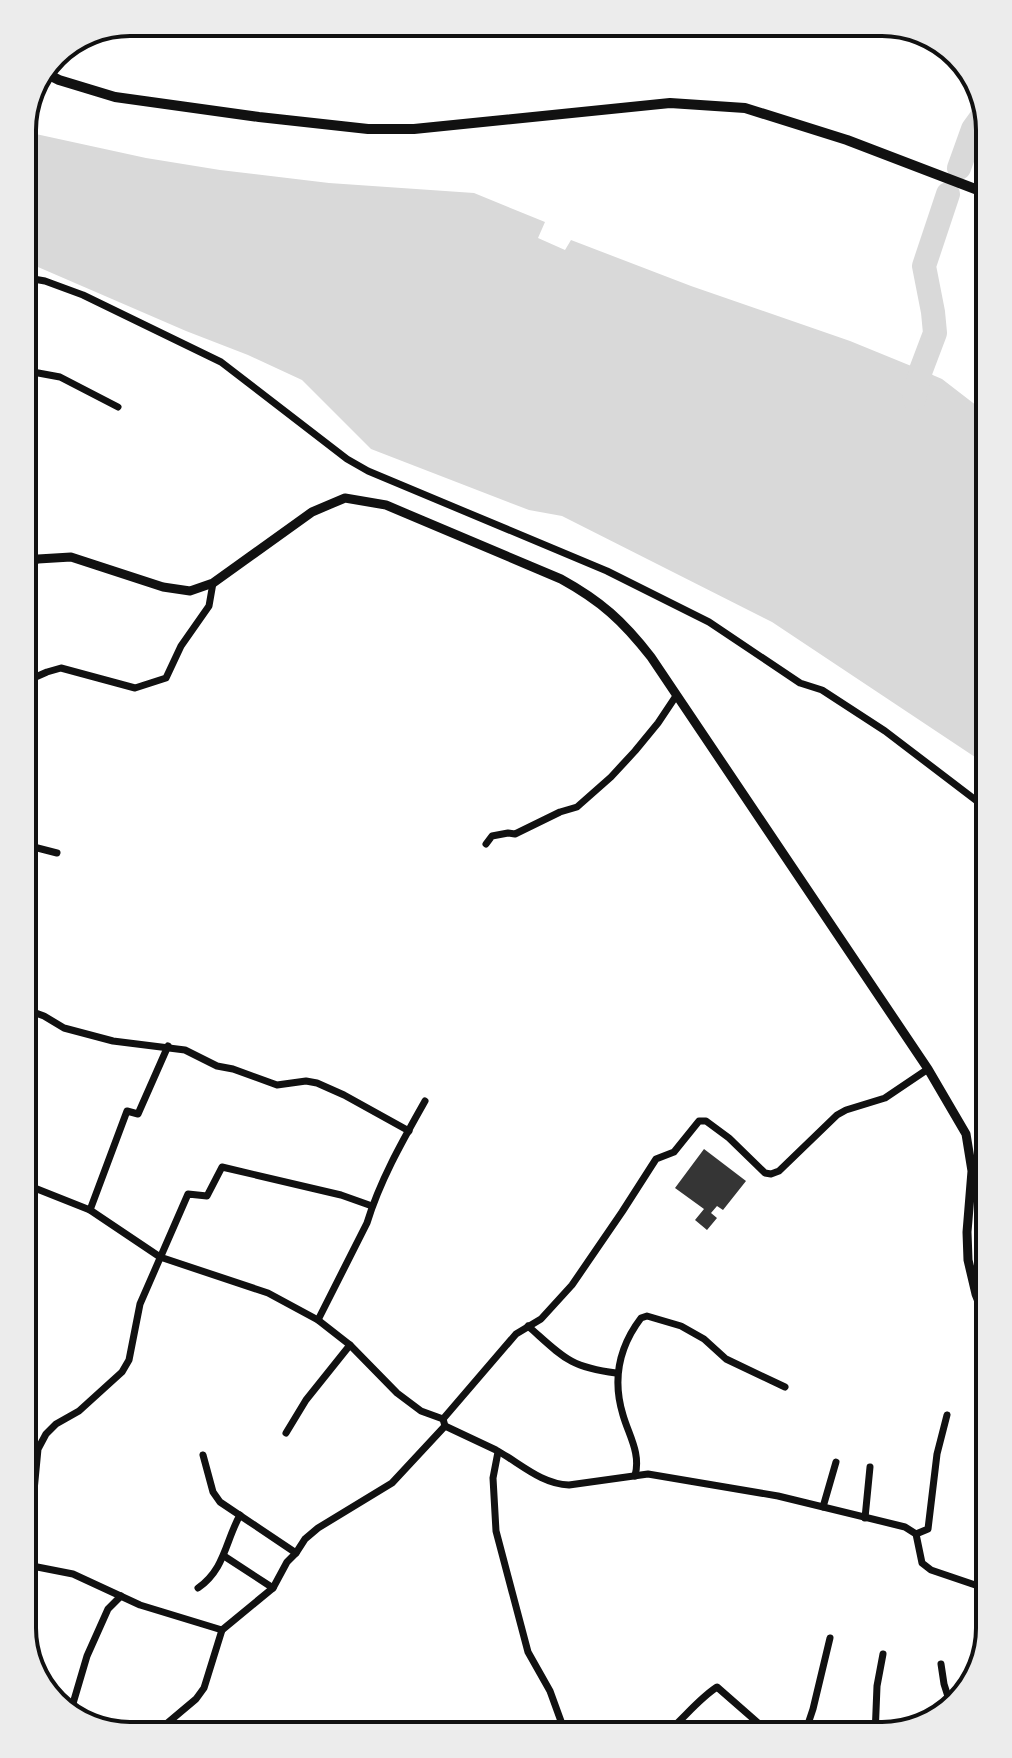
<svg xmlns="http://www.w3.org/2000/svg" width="1012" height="1758" viewBox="0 0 1012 1758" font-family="Jost,sans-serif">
	<rect width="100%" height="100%" fill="#fff"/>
	<polygon fill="#d9d9d9" points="22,131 146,158 220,170 329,183 474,193 545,222 538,238 565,250 571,240 691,286 850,341 921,370 942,379 990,416 990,767 772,622 562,516 529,510 371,449 302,380 248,355 186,331 31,264 22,264"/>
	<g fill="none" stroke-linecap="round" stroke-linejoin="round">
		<g stroke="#d9d9d9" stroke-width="24">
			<polyline points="959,168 973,129 986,111"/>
			<polyline points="914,399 921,370 935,333 933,312 924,266 948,194"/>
		</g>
	</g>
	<polygon fill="#353535" points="704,1149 746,1181 723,1210 717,1206 711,1213 717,1218 707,1230 695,1220 704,1209 675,1188"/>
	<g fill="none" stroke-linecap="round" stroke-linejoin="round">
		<g stroke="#111" stroke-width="7">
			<polyline points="22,277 45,281 83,295 221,362 347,459 368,471 607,571 709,622 800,683 822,690 885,731 990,811"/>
			<polyline points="22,370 60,377 118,407"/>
			<polyline points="22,683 47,672 61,668 135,688 166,678 181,646 209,606 213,583"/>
			<polyline points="22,844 57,853"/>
			<polyline points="486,844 492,836 508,833 515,834 560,812 577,807 611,777 635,751 658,723 676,696"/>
			<polyline points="22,1008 44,1016 64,1028 113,1041 185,1050 217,1066 233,1069 277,1085 306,1081 317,1083 344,1095 409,1131"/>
			<path d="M22,1183l68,27 70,47 108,36 50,27 32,25 47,48 24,18 22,8 2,7c17,8 34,16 51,24 24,13 45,34 73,35l79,-11 130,22 127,31 11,7 6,29 9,7 59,20"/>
			<polyline points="90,1210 127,1111 138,1114 168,1046"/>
			<path d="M318,1320l49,-97c13,-43 36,-83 58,-122"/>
			<path d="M528,1326c35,31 41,41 88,47"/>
			<polyline points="443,1419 516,1334 541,1319 572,1285 622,1212 656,1159 674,1152 699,1121 706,1121 729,1138 765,1173 771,1174 779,1171 837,1115 846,1110 885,1098 928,1069"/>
			<polyline points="286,1433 306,1400 350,1345"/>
			<polyline points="498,1452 493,1478 496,1531 528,1652 550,1691 562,1724 569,1736"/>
			<polyline points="203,1455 213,1492 220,1502 296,1553"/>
			<path d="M635,1476c6,-23 -6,-40 -12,-61 -11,-36 -4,-68 18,-97l6,-2 34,10 23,13 22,20 59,28"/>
			<polyline points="823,1507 836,1462"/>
			<polyline points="865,1518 870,1467"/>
			<polyline points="916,1534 928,1529 937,1454 947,1415"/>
			<polyline points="22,1552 34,1491 38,1449 46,1434 56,1424 79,1411 122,1372 129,1360 140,1304 188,1194 207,1196 222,1167 341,1195 372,1206"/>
			<polyline points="224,1556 273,1588"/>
			<polyline points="22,1564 73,1574 140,1605 222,1630"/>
			<path d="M198,1588c27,-19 27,-46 42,-73"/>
			<polyline points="987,1589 988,1522"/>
			<polyline points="941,1664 944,1684 951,1706"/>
			<polyline points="69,1717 87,1656 108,1609 121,1596"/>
			<polyline points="152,1736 196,1699 204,1688 222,1630 273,1588 287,1562 296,1553 305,1539 318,1528 392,1483 445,1426"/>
			<path d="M663,1736c19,-15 34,-36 54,-49l56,49"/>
			<polyline points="804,1736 813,1709 830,1638"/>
			<polyline points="875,1736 877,1686 883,1654"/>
		</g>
		<g stroke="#111" stroke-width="9">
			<polyline points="983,192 990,178"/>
			<path d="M22,565l16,-6 33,-2 92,30 27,4 23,-8 99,-71 33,-14 41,7 175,74c40,22 62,42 90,78l277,412 38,65 6,37 -5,61 1,28 8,34 14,35"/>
		</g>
		<polyline stroke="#111" stroke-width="10" points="45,73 59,80 115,97 259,117 368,129 414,129 670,103 745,108 847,140 983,192 990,199"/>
	</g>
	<path d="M0 0H1012V1758H0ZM130 36H882A94 94 0 0 1 976 130V1628A94 94 0 0 1 882 1722H130A94 94 0 0 1 36 1628V130A94 94 0 0 1 130 36Z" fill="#ececec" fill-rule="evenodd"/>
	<path fill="none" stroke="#111" stroke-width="4" d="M130 36H882A94 94 0 0 1 976 130V1628A94 94 0 0 1 882 1722H130A94 94 0 0 1 36 1628V130A94 94 0 0 1 130 36Z"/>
</svg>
